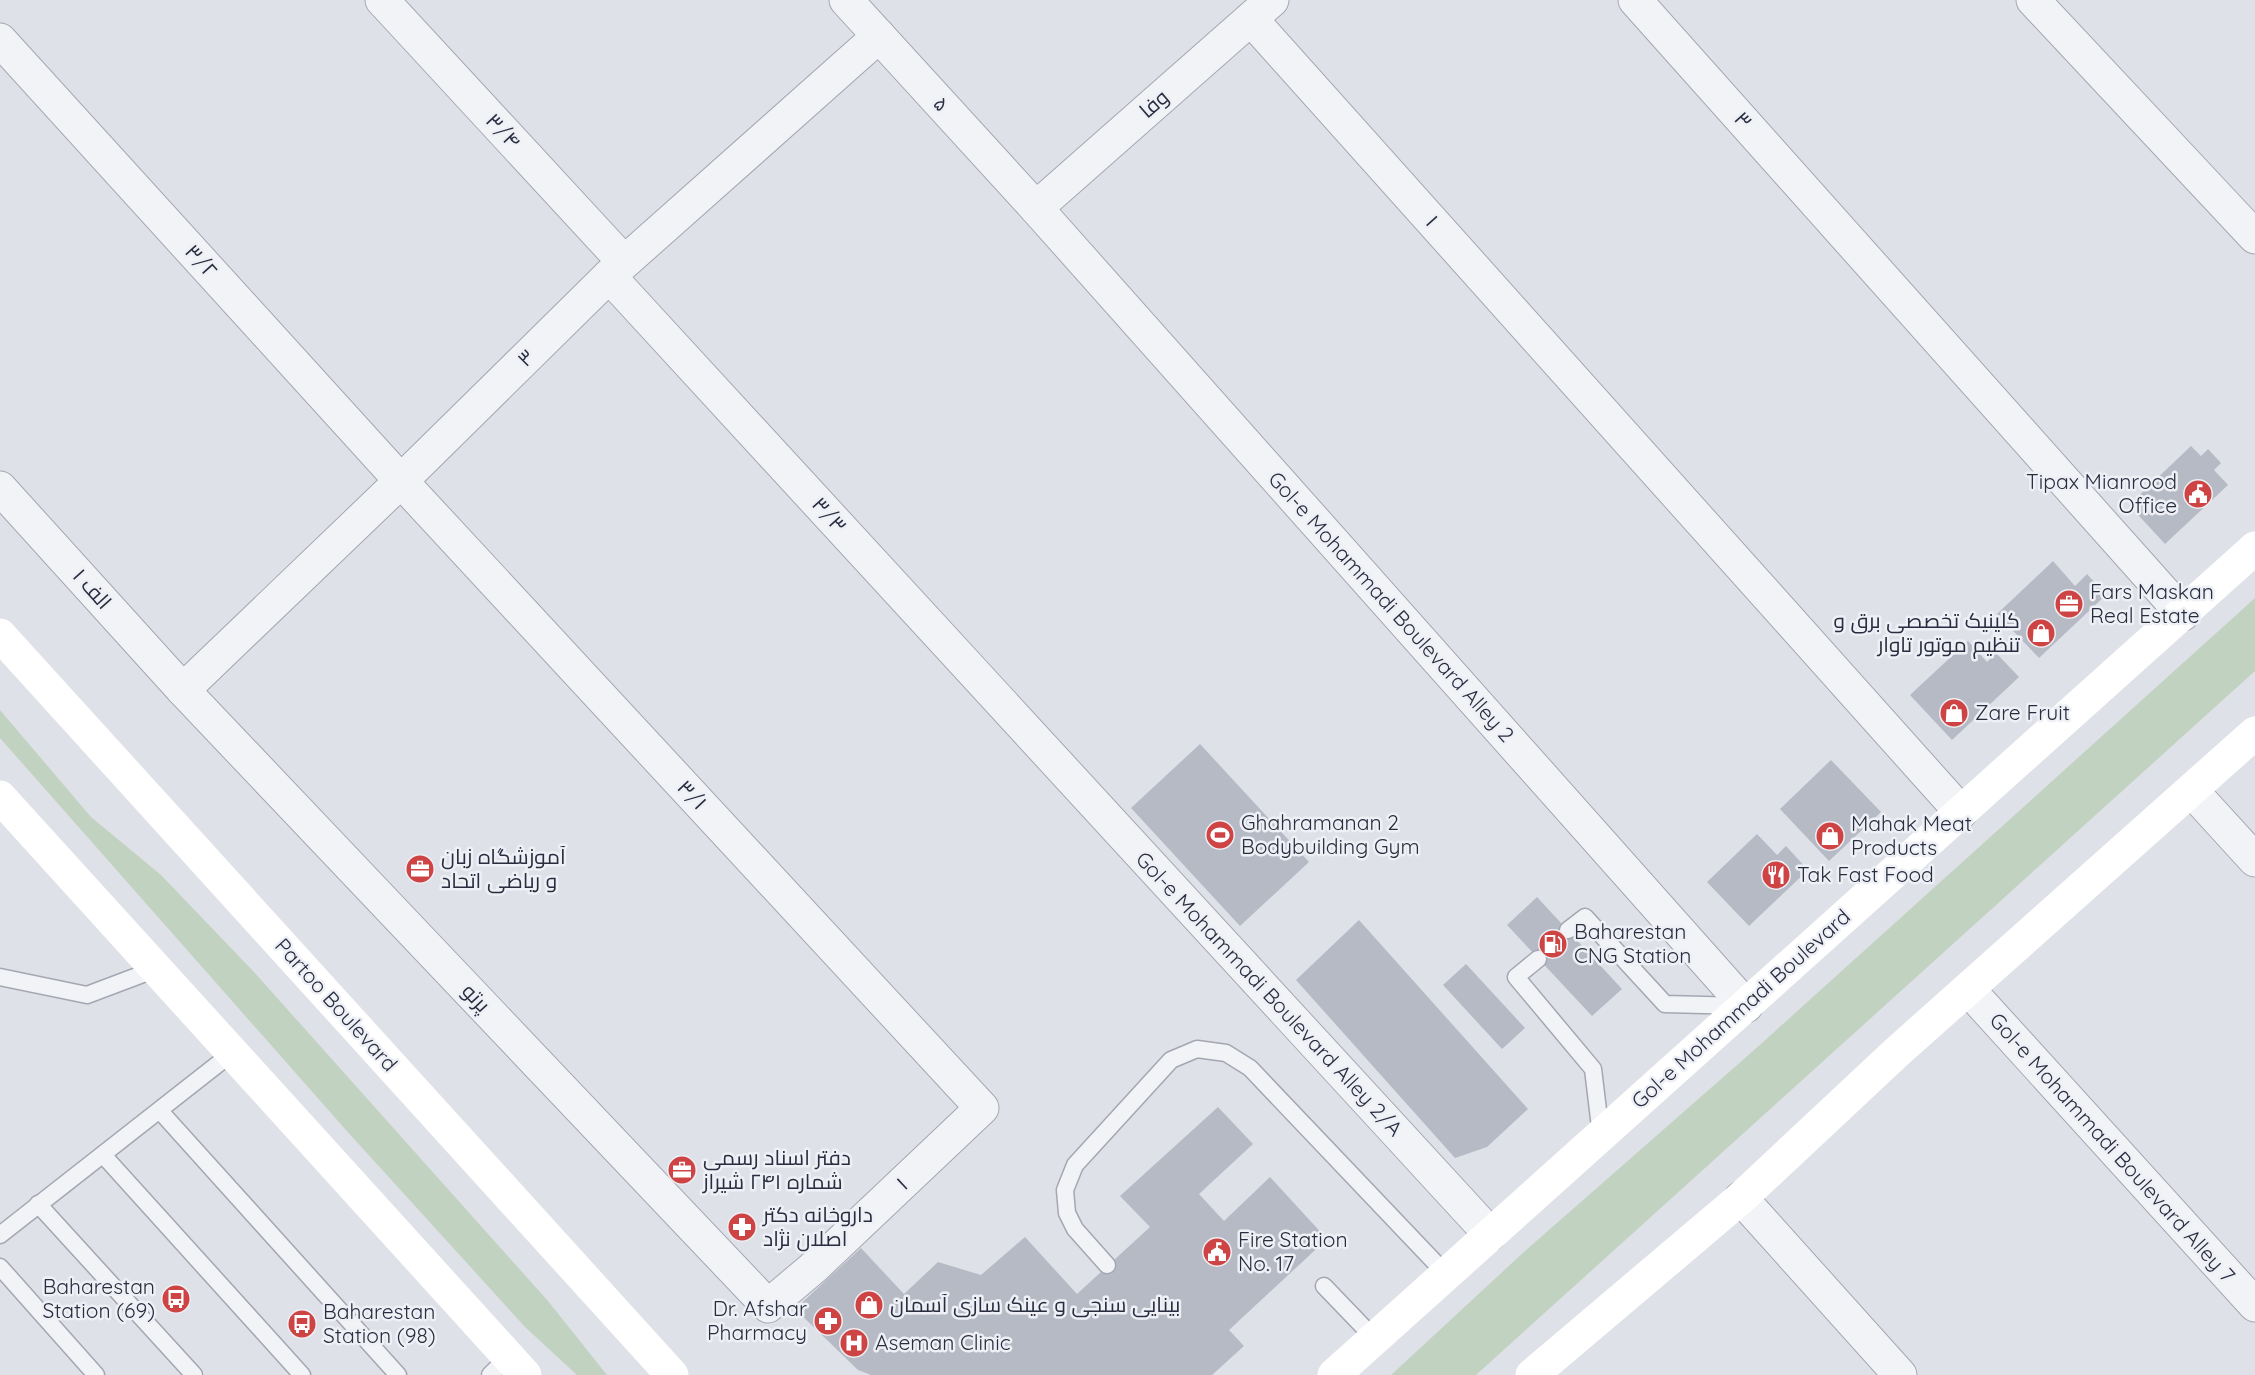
<svg xmlns="http://www.w3.org/2000/svg" width="2255" height="1375" viewBox="0 0 2255 1375" font-family="Quicksand,Cairo,sans-serif">
	<rect width="100%" height="100%" fill="#dfe1e8"/>
	<g fill="#c2d2c0">
		<polygon points="2255,598 2255,671 1476,1375 1391,1375 1525,1251 1753,1051"/>
		<polygon points="0,710 91,817 161,875 254,972 548,1301 607,1375 577,1375 526,1328 345,1129 0,738"/>
	</g>
	<g fill="#b6bac5">
		<polygon points="2191,446 2201,456 2208,449 2221,463 2214,470 2228,485 2165,544 2129,505"/>
		<polygon points="2053,561 2075,586 2087,574 2106,595 2039,658 1997,614"/>
		<polygon points="1968,641 1987,662 1996,653 2019,677 1952,740 1910,695"/>
		<polygon points="1200,744 1309,862 1240,926 1131,808"/>
		<polygon points="1831,760 1881,812 1829,861 1780,809"/>
		<polygon points="1757,834 1777,855 1786,846 1808,870 1749,926 1707,882"/>
		<polygon points="1537,897 1622,989 1592,1016 1507,925"/>
		<polygon points="1359,920 1528,1109 1487,1147 1455,1158 1296,980"/>
		<polygon points="1466,964 1525,1028 1502,1049 1443,985"/>
		<polygon points="1218,1107 1253,1144 1199,1194 1224,1221 1270,1177 1327,1239 1229,1330 1244,1346 1212,1375 871,1375 858,1370 795,1309 861,1248 904,1294 938,1262 981,1275 1025,1237 1077,1294 1150,1227 1120,1196"/>
	</g>
	<g fill="none" stroke-linecap="round" stroke-linejoin="round">
		<g stroke="#a4a7b2" stroke-width="19">
			<g id="service">
				<polyline points="1568,930 1585,917 1665,1004 1743,1006"/>
				<polyline points="1538,959 1516,977 1593,1069 1601,1135"/>
				<polyline points="0,977 87,995 156,969"/>
				<polyline points="160,1111 398,1375"/>
				<polyline points="104,1156 302,1375"/>
				<polyline points="38,1204 194,1375"/>
				<polyline points="0,1235 232,1053"/>
				<polyline points="1107,1265 1075,1229 1067,1213 1065,1190 1075,1165 1171,1060 1197,1049 1226,1053 1250,1068 1446,1274"/>
				<polyline points="0,1267 96,1375"/>
				<polyline points="1324,1286 1374,1338"/>
				<polyline points="490,1375 508,1357"/>
			</g>
		</g>
		<g stroke="#a4a7b2" stroke-width="35">
			<g id="minor">
				<polyline points="382,0 624,262"/>
				<polyline points="846,0 1036,208 1746,1006"/>
				<polyline points="1635,0 2183,614"/>
				<polyline points="2033,0 2255,237"/>
				<polyline points="1251,19 1961,812"/>
				<polyline points="0,40 401,481 982,1108 813,1268 768,1306 183,690 0,488"/>
				<polyline points="1036,208 1272,0"/>
				<polyline points="609,276 1490,1234"/>
				<polyline points="183,690 401,481 609,276 879,36"/>
				<polyline points="2192,791 2255,860"/>
				<polyline points="1969,990 2255,1305"/>
			</g>
		</g>
		<g stroke="#a4a7b2" stroke-width="35">
			<polyline id="tertiary" points="1741,1198 1900,1375"/>
		</g>
		<use href="#service" stroke="#f2f3f7" stroke-width="16"/>
		<use href="#minor" stroke="#f2f3f7" stroke-width="33"/>
		<use href="#tertiary" stroke="#f2f3f7" stroke-width="33"/>
		<g stroke="#fff" stroke-width="33">
			<polyline points="0,635 672,1375"/>
			<polyline points="0,797 525,1375"/>
			<polyline points="1334,1375 2255,548"/>
			<polyline points="1532,1375 1741,1198 1897,1052 2255,733"/>
		</g>
	</g>
	<defs>
		<g id="civic-disc" transform="scale(1.5)"><circle r="9.5" fill="#ce4444" stroke="#eef0f6"/><path d="M-.6-6.5H3V-4.5H.6V-3L4-1V1h2V6H-6V1h2V-1L-.6-3ZM-1.2 2.5V6h2.4V2.5Z" fill="#fff"/></g>
		<g id="office-disc" transform="scale(1.5)"><circle r="9.5" fill="#ce4444" stroke="#eef0f6"/><path d="M-6-3h4V-5.5h4V-3h4V5H-6ZM-1-4.5V-3h2v-1.5ZM-6 0V1H6V0Z" fill="#fff"/></g>
		<g id="shop-disc" transform="scale(1.5)"><circle r="9.5" fill="#ce4444" stroke="#eef0f6"/><path d="M-5-2.5h2.3a2.7 3.5 0 0 1 5.4 0H5L5.5 6h-11ZM-1.5-2.5h3a1.5 2.3 0 0 0-3 0Z" fill="#fff"/></g>
		<g id="stadium-disc" transform="scale(1.5)"><circle r="9.5" fill="#ce4444" stroke="#eef0f6"/><path d="M0-5a6.5 5 0 1 0 0 10a6.5 5 0 1 0 0-10ZM-3.5-1.8h7v3.6h-7Z" fill="#fff"/></g>
		<g id="restaurant-disc" transform="scale(1.5)"><circle r="9.5" fill="#ce4444" stroke="#eef0f6"/><path d="M-5-6h1v4h1v-4h1v4h1v-4h1v5L-1.5 .5V6h-2V.5L-5-1ZM5-6V6H3V1.5H1.5Q1.5-4 5-6Z" fill="#fff"/></g>
		<g id="fuel-disc" transform="scale(1.5)"><circle r="9.5" fill="#ce4444" stroke="#eef0f6"/><path d="M-5.5-6h7V0h2V4h1.3V-2.5L3-4.5l.8-.8L6-3V5H2.5V1h-1V6h-7ZM-4.2-4.7v3.2H.2V-4.7Z" fill="#fff"/></g>
		<g id="pharmacy-disc" transform="scale(1.5)"><circle r="9.5" fill="#ce4444" stroke="#eef0f6"/><path d="M-2-6h4v4h4v4h-4v4h-4v-4h-4v-4h4Z" fill="#fff"/></g>
		<g id="bus-disc" transform="scale(1.5)"><circle r="9.5" fill="#ce4444" stroke="#eef0f6"/><path d="M-5-6H5V4H4V6H2V4H-2V6H-4V4H-5ZM-3.5-4V0h7V-4ZM-3.5 1.2v1.5H-2V1.2ZM2 1.2v1.5H3.5V1.2Z" fill="#fff"/></g>
		<g id="hospital-disc" transform="scale(1.5)"><circle r="9.5" fill="#ce4444" stroke="#eef0f6"/><path d="M-5-5h3v3.5h4V-5h3V5h-3V1.5h-4V5h-3Z" fill="#fff"/></g>
	</defs>
	<g fill-rule="evenodd">
		<use href="#civic-disc" x="2198" y="494"/>
		<use href="#office-disc" x="2069" y="604"/>
		<use href="#shop-disc" x="2041" y="633"/>
		<use href="#shop-disc" x="1954" y="713"/>
		<use href="#stadium-disc" x="1220" y="835"/>
		<use href="#shop-disc" x="1830" y="836"/>
		<use href="#office-disc" x="420" y="869"/>
		<use href="#restaurant-disc" x="1776" y="875"/>
		<use href="#fuel-disc" x="1553" y="944"/>
		<use href="#office-disc" x="682" y="1170"/>
		<use href="#pharmacy-disc" x="742" y="1227"/>
		<use href="#civic-disc" x="1217" y="1252"/>
		<use href="#bus-disc" x="176" y="1299"/>
		<use href="#shop-disc" x="869" y="1305"/>
		<use href="#pharmacy-disc" x="828" y="1321"/>
		<use href="#bus-disc" x="302" y="1324"/>
		<use href="#hospital-disc" x="854" y="1343"/>
	</g>
	<g text-anchor="middle" stroke-width="5" stroke-linejoin="round" paint-order="stroke">
		<g font-size="21" fill="#282d3f" stroke="#eef0f6">
			<text transform="translate(941 104) rotate(48)" y="7">۵</text>
			<text transform="translate(1154 104) rotate(-41)" y="7">وفا</text>
			<text transform="translate(1743 120) rotate(48)" y="7">۳</text>
			<text transform="translate(503 131) rotate(47)" y="7">۳/۴</text>
			<text transform="translate(1432 221) rotate(48)" y="7">۱</text>
			<text transform="translate(201 261) rotate(48)" y="7">۳/۲</text>
			<text transform="translate(526 358) rotate(-45)" y="7">۳</text>
			<text transform="translate(829 515) rotate(48)" y="7">۳/۳</text>
			<text transform="translate(92 589) rotate(48)" y="7">۱ الف</text>
			<text transform="translate(1391 607) rotate(48)" y="7">Gol-e Mohammadi Boulevard Alley 2</text>
			<text transform="translate(692 795) rotate(47)" y="7">۳/۱</text>
			<text transform="translate(1269 994) rotate(47)" y="7">Gol-e Mohammadi Boulevard Alley 2/A</text>
			<text transform="translate(476 998) rotate(47)" y="7">پرتو</text>
			<text transform="translate(336 1005) rotate(48)" y="7">Partoo Boulevard</text>
			<text transform="translate(1741 1009) rotate(-42)" y="7">Gol-e Mohammadi Boulevard</text>
			<text transform="translate(2112 1148) rotate(48)" y="7">Gol-e Mohammadi Boulevard Alley 7</text>
			<text transform="translate(902 1184) rotate(-43)" y="7">۱</text>
		</g>
		<g font-size="21" fill="#282d3f" stroke="#eef0f6" text-anchor="start">
			<text x="2177" y="489" text-anchor="end">Tipax Mianrood<tspan x="2177" dy="24">Office</tspan></text>
			<text x="2090" y="599">Fars Maskan<tspan x="2090" dy="24">Real Estate</tspan></text>
			<text x="2020" y="628" text-anchor="end">کلینیک تخصصی برق و<tspan x="2020" dy="24">تنظیم موتور تاوار</tspan></text>
			<text x="1975" y="720">Zare Fruit</text>
			<text x="1241" y="830">Ghahramanan 2<tspan x="1241" dy="24">Bodybuilding Gym</tspan></text>
			<text x="1851" y="831">Mahak Meat<tspan x="1851" dy="24">Products</tspan></text>
			<text x="441" y="864">آموزشگاه زبان<tspan x="441" dy="24">و ریاضی اتحاد</tspan></text>
			<text x="1797" y="882">Tak Fast Food</text>
			<text x="1574" y="939">Baharestan<tspan x="1574" dy="24">CNG Station</tspan></text>
			<text x="703" y="1165">دفتر اسناد رسمی<tspan x="703" dy="24">شماره ۲۴۱ شیراز</tspan></text>
			<text x="763" y="1222">داروخانه دکتر<tspan x="763" dy="24">اصلان نژاد</tspan></text>
			<text x="1238" y="1247">Fire Station<tspan x="1238" dy="24">No. 17</tspan></text>
			<text x="155" y="1294" text-anchor="end">Baharestan<tspan x="155" dy="24">Station (69)</tspan></text>
			<text x="890" y="1312">بينایی سنجی و عینک سازی آسمان</text>
			<text x="807" y="1316" text-anchor="end">Dr. Afshar<tspan x="807" dy="24">Pharmacy</tspan></text>
			<text x="323" y="1319">Baharestan<tspan x="323" dy="24">Station (98)</tspan></text>
			<text x="875" y="1350">Aseman Clinic</text>
		</g>
	</g>
</svg>
